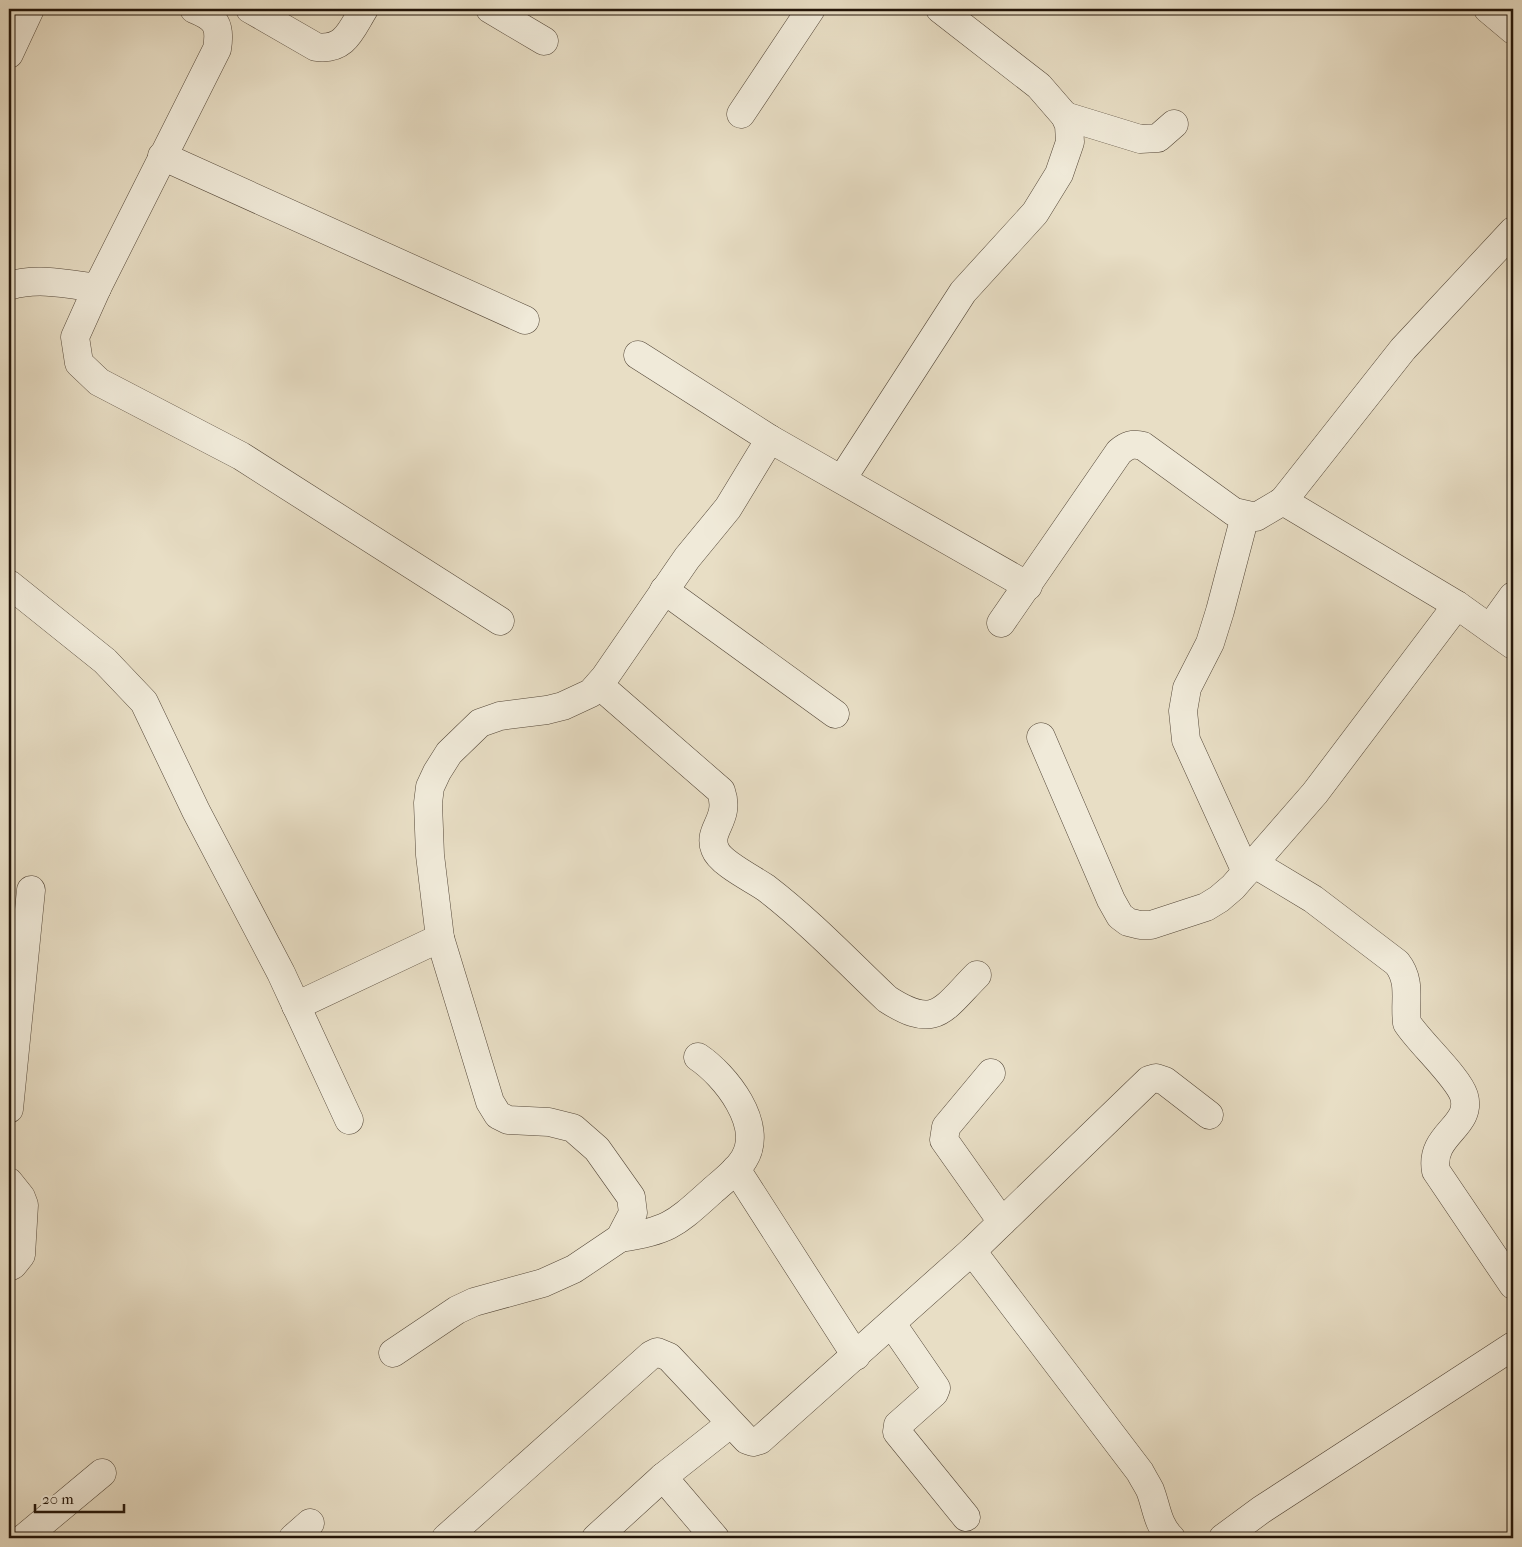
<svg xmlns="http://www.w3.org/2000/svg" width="1522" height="1547" viewBox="0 0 1522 1547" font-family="'IM FELL French Canon',serif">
	<rect width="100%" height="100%" fill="#e8dec5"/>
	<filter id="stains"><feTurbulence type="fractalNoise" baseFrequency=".004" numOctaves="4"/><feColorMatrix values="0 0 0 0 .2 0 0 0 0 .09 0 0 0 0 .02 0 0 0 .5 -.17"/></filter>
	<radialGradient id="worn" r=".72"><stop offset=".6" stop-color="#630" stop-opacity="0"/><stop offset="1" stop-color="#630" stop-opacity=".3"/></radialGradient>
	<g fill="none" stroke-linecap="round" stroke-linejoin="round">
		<g stroke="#544738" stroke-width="29">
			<g id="minor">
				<path d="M194,9c22,9 27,16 23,40l-120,239 -22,49 4,26 20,19 142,74 259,165"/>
				<path d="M250,9l66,38c29,4 35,-17 48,-38"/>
				<polyline points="490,9 544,41"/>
				<polyline points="1488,9 1513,30"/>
				<polyline points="9,54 30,9"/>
				<polyline points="741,114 811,9"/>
				<polyline points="1065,116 1140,139 1158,138 1174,124"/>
				<polyline points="162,156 525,320"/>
				<path d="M9,286c28,-9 59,-2 88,2"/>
				<polyline points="770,439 1028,586"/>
				<polyline points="842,479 963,292 1035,213 1059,174 1070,142 1069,125 1065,116 1039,86 940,9"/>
				<polyline points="1283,501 1403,349 1513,231"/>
				<polyline points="1245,516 1220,611 1210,643 1187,688 1183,711 1186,740 1246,872"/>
				<polyline points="9,584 105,661 144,702 196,811 281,973 349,1120"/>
				<polyline points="664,590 835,714"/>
				<path d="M1001,623l118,-171c8,-7 14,-9 24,-6l91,66 22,5 27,-16 174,104 56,40"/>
				<polyline points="1490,628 1513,596"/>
				<path d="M599,685l122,106c10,29 -14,38 -6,58 5,14 38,30 51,39 43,33 82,74 121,111 49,32 56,10 90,-24"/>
				<polyline points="1041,737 1111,900 1120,916 1128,922 1140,925 1151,925 1206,907 1219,899 1233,887 1315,793 1457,605"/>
				<path d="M1253,863l60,36 84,64c15,19 7,38 10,60 13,20 51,54 57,73 9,31 -35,38 -28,75l77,114"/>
				<polyline points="296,1006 440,938 430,855 428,803 430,787 437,772 449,753 480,723 500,716 547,710 563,706 591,693 605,677 687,558 728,508 770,439 638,355"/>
				<polyline points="991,1073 946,1127 944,1140 1002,1222"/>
				<polyline points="9,1109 31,890"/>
				<polyline points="736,1169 856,1356"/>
				<polyline points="9,1182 21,1197 24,1205 21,1255 13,1265 9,1267"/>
				<path d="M620,1238c50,-7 56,-15 92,-47 11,-10 25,-20 32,-32 21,-34 -19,-84 -46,-102"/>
				<path d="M972,1251l168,221c3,6 7,12 10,18 7,18 7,34 21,48"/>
				<polyline points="892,1324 936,1388 934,1393 898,1425 897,1432 966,1517"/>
				<polyline points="393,1353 457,1310 474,1302 543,1283 574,1269 620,1238 633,1213 631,1197 597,1149 573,1128 549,1122 508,1120 498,1115 490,1102 440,938"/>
				<polyline points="663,1477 715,1538"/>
				<polyline points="24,1538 102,1473"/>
				<polyline points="293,1538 310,1523"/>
				<polyline points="446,1538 651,1355 657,1352 669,1357 747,1440 753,1442 760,1440 972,1251 1149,1080 1156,1078 1165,1081 1209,1115"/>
				<polyline points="596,1538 663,1477 730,1424"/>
				<polyline points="1223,1538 1261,1510 1513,1346"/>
			</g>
		</g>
		<use href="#minor" stroke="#f0ead9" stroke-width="28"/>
	</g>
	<rect width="1522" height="1547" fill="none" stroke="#e8dec5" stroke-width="30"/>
	<rect x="10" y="10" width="1502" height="1527" fill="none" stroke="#231509" stroke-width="2.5"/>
	<rect x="15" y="15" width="1492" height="1517" fill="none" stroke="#231509"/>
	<path d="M35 1504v8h89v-8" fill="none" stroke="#231509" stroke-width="2.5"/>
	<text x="42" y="1504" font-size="15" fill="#231509" stroke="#f0ead9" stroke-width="4" paint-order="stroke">20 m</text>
	<rect width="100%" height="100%" filter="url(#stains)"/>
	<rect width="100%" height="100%" fill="url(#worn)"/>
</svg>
